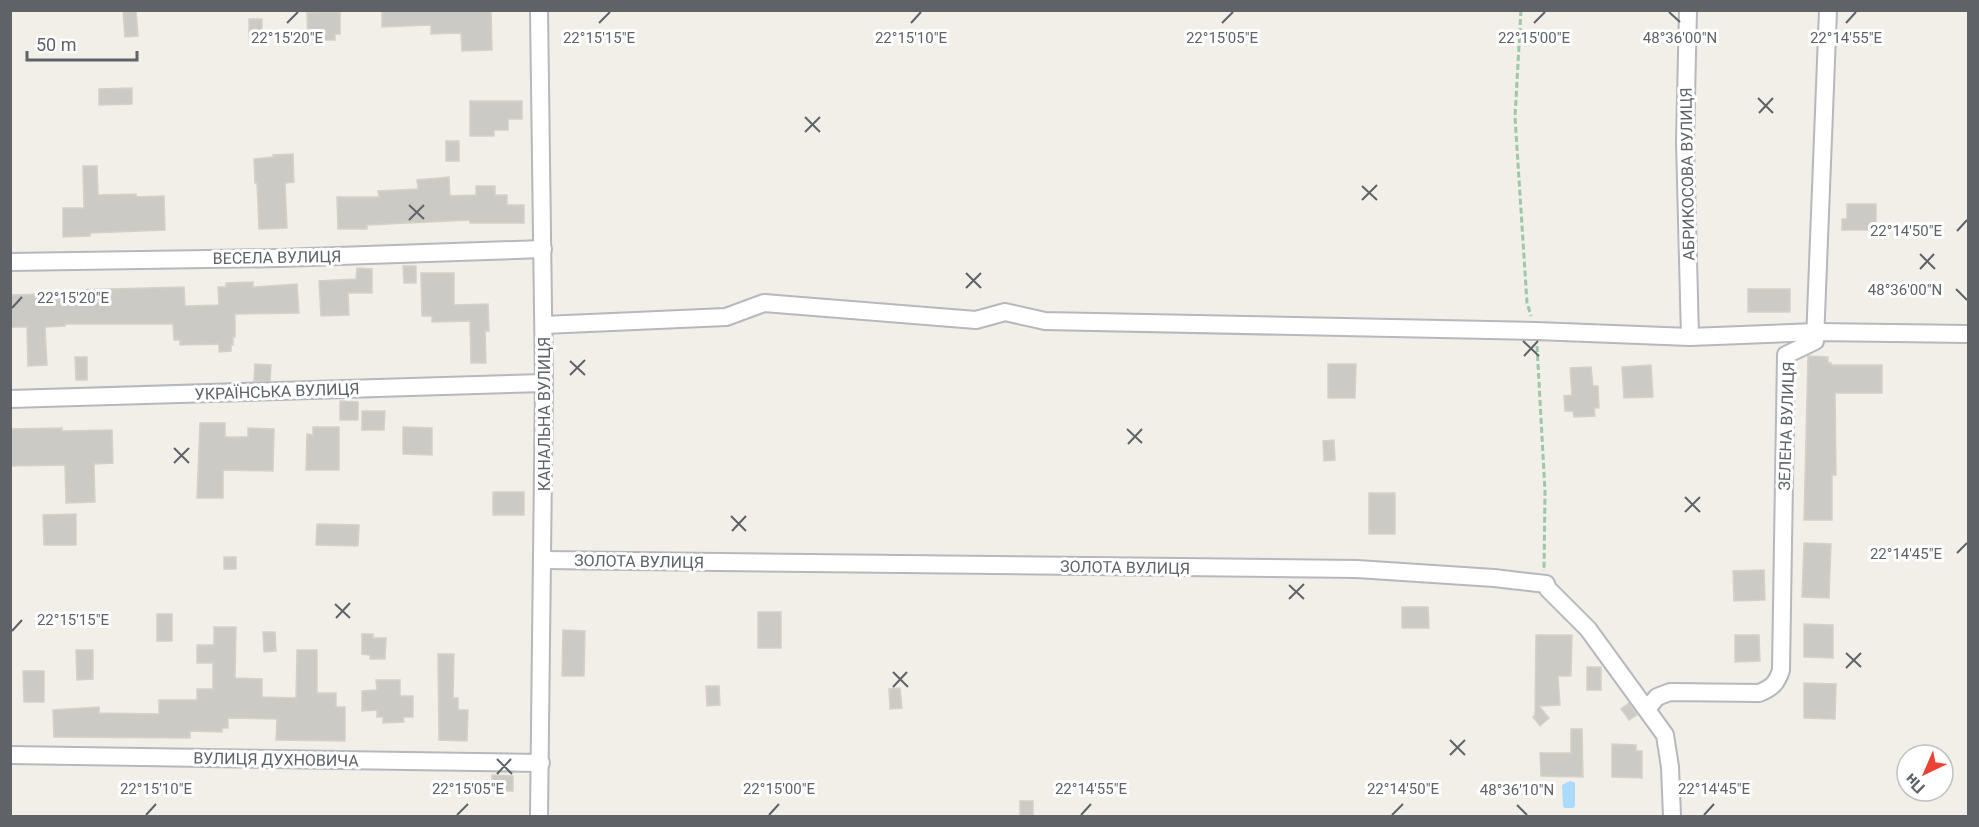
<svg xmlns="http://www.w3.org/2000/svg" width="1979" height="827" viewBox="0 0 1979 827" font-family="Roboto,sans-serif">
	<rect width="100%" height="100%" fill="#f1efe8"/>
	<polygon fill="#aadaff" points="1570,781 1574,782 1575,784 1575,806 1573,808 1565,808 1563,806 1562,785"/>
	<g fill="#cccac5" stroke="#d6d1c6" stroke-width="1.5">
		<polygon points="123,10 136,10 138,36 125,37"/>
		<polygon points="382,10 491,10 492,50 462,51 461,33 431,34 431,25 382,27"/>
		<polygon points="340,12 340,34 335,34 335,40 308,40 307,13"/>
		<rect x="249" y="19" width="13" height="18"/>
		<polygon points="132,88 132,104 99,105 99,89"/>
		<polygon points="470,101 522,101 522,119 508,119 508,130 494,130 494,136 470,136"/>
		<rect x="446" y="141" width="13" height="20"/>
		<polygon points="293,154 294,182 285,183 287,228 259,229 257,182 255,183 254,159 273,157 273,155"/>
		<polygon points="83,166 97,166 98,195 136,194 136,197 164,196 165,230 90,233 90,236 63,237 63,208 84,208"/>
		<polygon points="449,177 450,196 476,195 476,186 495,186 495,195 507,195 507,205 524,205 524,223 470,223 470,220 367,225 367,229 338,229 337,197 379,197 378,191 418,189 417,180"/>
		<polygon points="1847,204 1876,204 1876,230 1842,230 1842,219 1847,219"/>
		<polygon points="403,266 416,266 416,283 404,283"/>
		<polygon points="357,268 372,269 372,293 348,293 349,315 321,316 319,281 356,279"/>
		<polygon points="421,273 454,273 454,305 488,304 489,331 485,331 486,363 471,363 470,321 432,322 432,316 422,316"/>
		<polygon points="253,282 253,287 297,284 299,313 235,314 235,337 233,337 233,345 231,345 231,351 219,352 219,344 180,345 180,340 174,340 173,324 65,324 65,326 45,327 47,365 28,366 27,327 10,327 10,295 74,293 74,290 184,287 185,306 219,305 218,287 226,287 226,283"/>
		<rect x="1748" y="289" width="42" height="23"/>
		<polygon points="1808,356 1828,357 1828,363 1831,363 1831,365 1882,365 1882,393 1835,393 1836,475 1832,475 1832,520 1804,520"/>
		<polygon points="75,357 87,357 87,380 76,380"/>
		<polygon points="255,364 271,365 270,381 254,381"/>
		<polygon points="1328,364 1356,364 1355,398 1328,398"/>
		<polygon points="1651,365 1653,397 1624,398 1622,367"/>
		<polygon points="1591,367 1593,386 1598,386 1599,408 1594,408 1595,416 1574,417 1573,411 1565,411 1564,396 1572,395 1570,368"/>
		<polygon points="340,401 358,402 358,420 340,420"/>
		<polygon points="362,411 385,411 384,430 362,430"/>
		<polygon points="200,423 225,423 225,437 248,437 248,428 274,429 273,471 223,470 223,498 197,498"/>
		<polygon points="313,427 339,427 339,470 306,470 307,434 313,435"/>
		<polygon points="403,427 432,428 432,455 403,454"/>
		<polygon points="62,428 62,431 112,430 113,463 94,464 95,502 66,503 65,465 10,466 10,429"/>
		<polygon points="1334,440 1335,460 1324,461 1323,441"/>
		<rect x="493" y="492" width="31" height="23"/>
		<rect x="1369" y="493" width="26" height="41"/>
		<polygon points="76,514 76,545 44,545 43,515"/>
		<polygon points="317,524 359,525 358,546 316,545"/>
		<polygon points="1804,543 1831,544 1829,598 1802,597"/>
		<rect x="224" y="557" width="12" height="12"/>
		<polygon points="1764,570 1765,600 1734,601 1733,571"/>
		<polygon points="1402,607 1428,607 1429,628 1402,628"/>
		<rect x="758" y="612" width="23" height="36"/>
		<rect x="157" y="614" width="15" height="27"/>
		<polygon points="1804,624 1833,625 1833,658 1804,657"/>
		<polygon points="214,627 236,627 235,678 262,679 262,697 296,698 297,650 317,650 317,693 336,693 336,707 345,707 345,741 276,740 277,719 228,718 228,728 222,728 222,732 190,731 190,738 54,737 53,710 99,707 99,713 159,714 159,700 197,700 197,689 213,689 213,663 197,663 197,645 214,645"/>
		<polygon points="563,630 585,631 584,676 562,676"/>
		<polygon points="263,632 275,632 276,651 264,652"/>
		<polygon points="362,634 373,634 373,638 386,638 385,659 370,659 370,655 362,654"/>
		<polygon points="1536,635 1572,635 1571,676 1558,676 1560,705 1539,706 1549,718 1540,726 1533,717 1535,715"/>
		<polygon points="1735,635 1759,635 1760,661 1735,662"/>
		<polygon points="76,650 93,650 93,679 77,680"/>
		<polygon points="438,654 454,654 453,698 458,698 458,710 468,710 467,741 439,740"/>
		<rect x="1587" y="667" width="14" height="23"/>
		<polygon points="23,671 44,671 44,702 24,702"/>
		<polygon points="376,680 400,680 400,696 413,696 413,717 403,717 404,722 383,723 383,717 377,717 377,710 362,711 362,691 377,690"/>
		<polygon points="1804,683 1836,684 1835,719 1804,718"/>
		<polygon points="706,686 719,686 720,705 707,706"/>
		<polygon points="900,688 902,708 890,709 889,689"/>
		<polygon points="1629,703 1637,715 1629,720 1621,709"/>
		<polygon points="1571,729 1582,729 1583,777 1541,776 1540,753 1571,753"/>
		<polygon points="1612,744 1636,745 1636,751 1642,751 1642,778 1612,777"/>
		<polygon points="492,775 513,776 513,791 492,791"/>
		<rect x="1020" y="801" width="13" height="15"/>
	</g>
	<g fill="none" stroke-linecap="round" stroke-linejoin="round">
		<g stroke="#b5b8bc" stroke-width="20">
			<g id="minor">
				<polyline points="1688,10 1685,142 1690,337"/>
				<polyline points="10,262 280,258 543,249"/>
				<polyline points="544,325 726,317 764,303 976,320 1005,312 1045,321 1536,331 1690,337 1816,332 1968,334"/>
				<polyline points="10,399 544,383"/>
				<polyline points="543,560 1357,569 1494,578 1546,584 1548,589 1588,629 1665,735 1670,767 1672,816"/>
				<path d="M1647,709l10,-12 13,-5 89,1c13,-5 18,-10 22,-23l5,-315 29,-14 13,-331"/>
				<polyline points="10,755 541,763"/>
				<polyline points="539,816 544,383 539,10"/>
			</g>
		</g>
		<g stroke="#9cc7a9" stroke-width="3" stroke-dasharray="6 3" stroke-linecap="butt">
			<polyline points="1521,10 1515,117 1527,303 1531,316"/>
			<polyline points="1537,346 1545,491 1544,571"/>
		</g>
		<use href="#minor" stroke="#fff" stroke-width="16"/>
	</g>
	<path fill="none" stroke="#5f6368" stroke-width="2" d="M1669,12l11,10M287,23l11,-11M599,23l11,-11M911,23l10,-11M1222,23l11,-11M1534,23l11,-11M1846,23l10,-11M1758,98l15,15M1759,113l14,-15M805,117l15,15M805,132l15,-15M1362,186l15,14M1362,200l15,-15M409,205l15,14M409,220l15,-15M1957,231l10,-11M1920,254l15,15M1920,269l14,-15M966,273l15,15M966,288l15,-15M1956,289l11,11M12,308l10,-11M1523,341l16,15M1524,356l14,-15M570,361l15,14M570,375l15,-15M1127,429l15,14M1128,444l14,-15M174,448l15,15M174,463l15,-15M1685,497l15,15M1685,512l15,-15M731,516l15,15M732,531l14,-15M1957,553l10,-10M1289,585l15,14M1289,599l15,-15M335,604l15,14M336,618l14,-15M12,631l10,-11M1846,653l15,14M1846,668l15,-15M893,672l15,15M893,687l14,-15M1450,740l15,15M1450,755l15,-15M497,759l15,15M497,774l14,-15M1517,805l10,10M146,815l10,-11M457,815l11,-11M769,815l10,-11M1081,815l10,-11M1392,815l11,-11M1704,815l10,-11"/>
	<g text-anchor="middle" stroke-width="6" stroke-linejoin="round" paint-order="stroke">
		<g font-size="16" fill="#5f6368" stroke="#fff">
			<text transform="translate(1687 174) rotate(-91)" y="6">АБРИКОСОВА ВУЛИЦЯ</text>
			<text transform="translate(277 257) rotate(-1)" y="6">ВЕСЕЛА ВУЛИЦЯ</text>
			<text transform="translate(277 391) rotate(-2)" y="6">УКРАЇНСЬКА ВУЛИЦЯ</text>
			<text transform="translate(544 414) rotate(-90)" y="6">КАНАЛЬНА ВУЛИЦЯ</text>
			<text transform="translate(1786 426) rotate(-88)" y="6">ЗЕЛЕНА ВУЛИЦЯ</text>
			<text transform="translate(639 561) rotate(1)" y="6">ЗОЛОТА ВУЛИЦЯ</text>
			<text transform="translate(1125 567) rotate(1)" y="6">ЗОЛОТА ВУЛИЦЯ</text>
			<text transform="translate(276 759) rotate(1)" y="6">ВУЛИЦЯ ДУХНОВИЧА</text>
		</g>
	</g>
	<g font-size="15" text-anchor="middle" fill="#5f6368" stroke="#fff" stroke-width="6" stroke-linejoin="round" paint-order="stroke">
		<text x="1680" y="43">48°36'00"N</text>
		<text x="287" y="43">22°15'20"E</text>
		<text x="599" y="43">22°15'15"E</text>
		<text x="911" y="43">22°15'10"E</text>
		<text x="1222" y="43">22°15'05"E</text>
		<text x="1534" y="43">22°15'00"E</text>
		<text x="1846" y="43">22°14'55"E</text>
		<text x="1906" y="236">22°14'50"E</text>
		<text x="1905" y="295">48°36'00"N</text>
		<text x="73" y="303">22°15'20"E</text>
		<text x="1906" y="559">22°14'45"E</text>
		<text x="73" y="625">22°15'15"E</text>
		<text x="156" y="794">22°15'10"E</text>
		<text x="468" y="794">22°15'05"E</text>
		<text x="779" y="794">22°15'00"E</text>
		<text x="1091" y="794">22°14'55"E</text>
		<text x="1403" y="794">22°14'50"E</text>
		<text x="1714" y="794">22°14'45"E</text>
		<text x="1517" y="795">48°36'10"N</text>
	</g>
	<rect width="1979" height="827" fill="none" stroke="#5f6368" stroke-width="24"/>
	<g transform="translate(1925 773) rotate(224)"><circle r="28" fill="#ffffff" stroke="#bfc1c3" stroke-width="1.5"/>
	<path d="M0-4.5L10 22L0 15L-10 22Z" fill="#ea4335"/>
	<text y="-9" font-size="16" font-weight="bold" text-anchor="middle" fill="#5f6368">Пн</text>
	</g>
	<path d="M27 51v9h110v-9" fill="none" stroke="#5f6368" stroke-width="3"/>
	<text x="36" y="51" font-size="18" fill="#5f6368" stroke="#ffffff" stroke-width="4.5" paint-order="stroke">50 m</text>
</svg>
